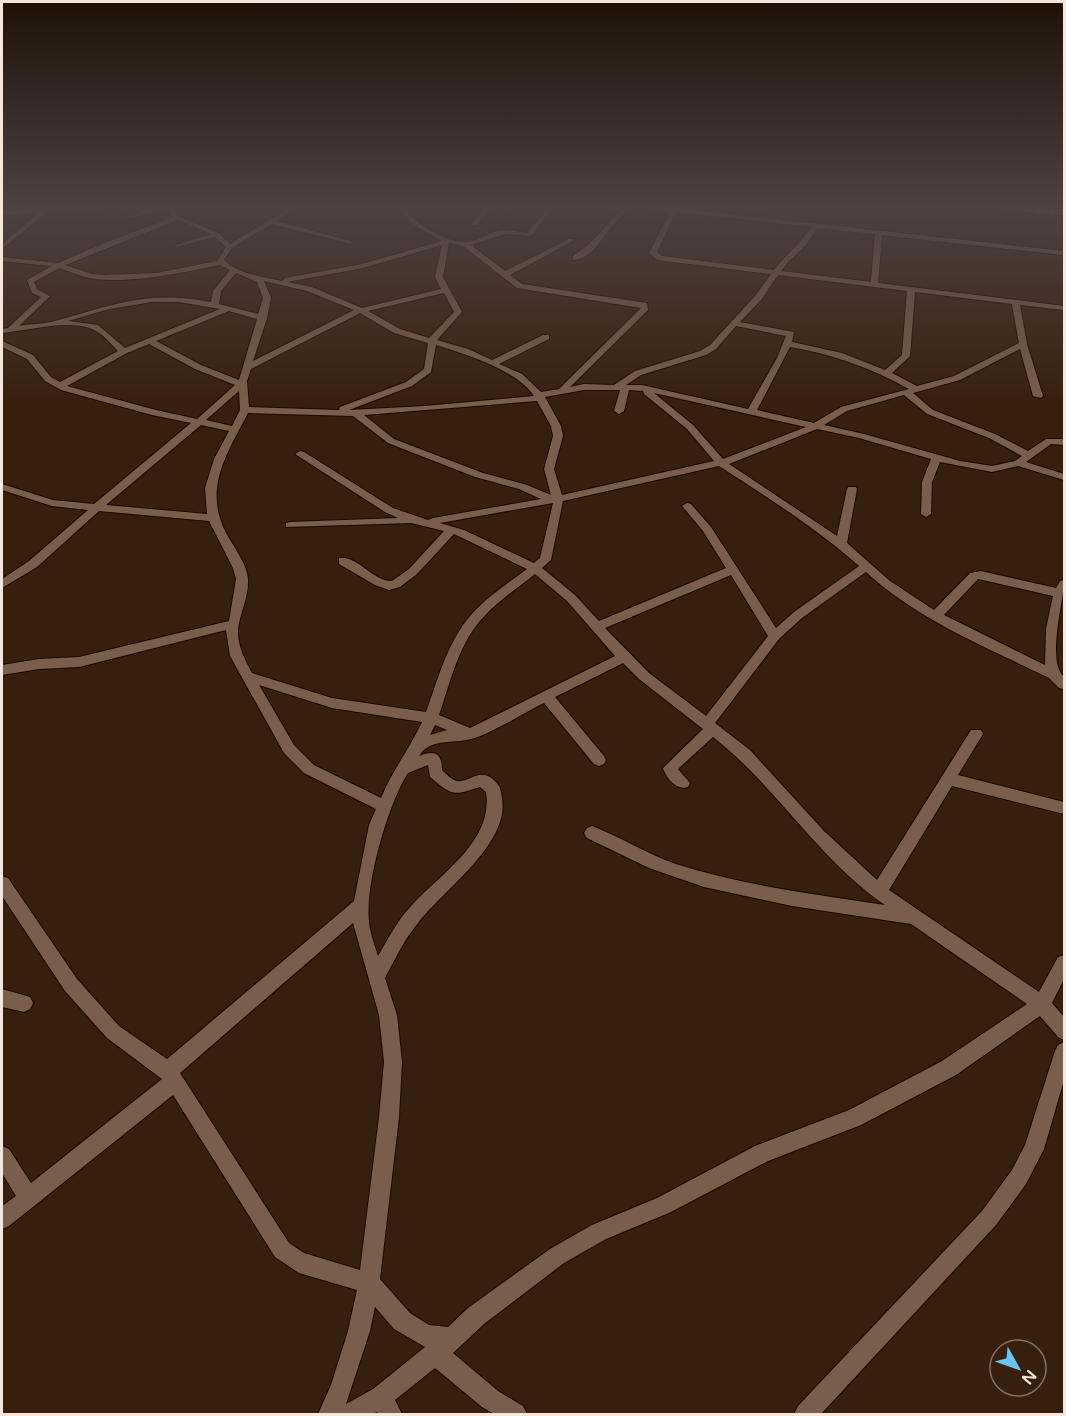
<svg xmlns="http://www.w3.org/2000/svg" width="1066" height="1416" viewBox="0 0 1066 1416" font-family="'Varela Round',sans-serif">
	<rect width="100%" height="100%" fill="#371f0e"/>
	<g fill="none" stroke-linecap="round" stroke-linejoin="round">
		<g stroke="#1d0800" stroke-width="2">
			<g id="minor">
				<polygon points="46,207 107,207 91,211 50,210 2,249 2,244 38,213 2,215 2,211 43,209"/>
				<path d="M159,207h16l1,6 4,4 39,16 11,11 60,-37h7l-20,14 77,21 -3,2 -79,-20 -40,24 -8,12c13,14 40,17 58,21l3,-3 77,-14 80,-23 -30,-17 -12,-14 2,-3h6l-2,3c11,16 42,33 61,32 10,-1 18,-7 27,-10 12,-3 21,-1 33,1l21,-26h6l-23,29 -26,-2 -34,11 34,26 64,-32h4v2l-63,34 12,9 125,19 1,7 -78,77 14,-3 30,1 21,-14 65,-20 10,-6 45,-49 16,-22 -114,-14 -8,-7 21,-41 -29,-5 33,1 390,43v4l-182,-20 -4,48 186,23v4l-44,-5 7,39 16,52 -2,2 -8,-2 -13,-47 -60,31 -47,13 20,17 62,24 33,17 18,-12h18v6l-13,-1 -25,18 38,12v6l-46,-14 -26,6 -52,-10 -8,20 -1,32 -5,3 -5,-3 1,-32 9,-23 -72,-21 -42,-9 -88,35 108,72 10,-47 1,-2h8l1,2 -10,54 43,38 44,29 36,-37 11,-2 75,17 4,-7 4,-1c0,23 -18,80 0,97v12l-5,-1 -10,-10c-63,-31 -131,-58 -183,-106l-64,46 -23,21 -64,84 35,27 74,81 53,49 94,-150h10l2,4 -25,41 106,27v12l-112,-28 -63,104 150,102 19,-35 6,-2v24l-12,24 12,14v23l-6,-3 -18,-21 -84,59 -95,50 -93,36 -97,51 -65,27 -42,24 -80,61 -31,29 45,38 25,15 4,8h-33l-12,-7 -47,-39 -40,32 7,14h-24l-1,-2 -4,2h-55l13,-29 17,-54 9,-41 -58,-17 -24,-16 -102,-162 -164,131 -7,3v-23l14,-10 -14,-23v-27l7,3 22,34 131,-104 -55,-41 -42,-47 -63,-95v-20l6,2 69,101 42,47 48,33 187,-158 15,-76 7,-16 -72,-36 -20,-20 -54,-97 -4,-26 -147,37 -40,2 -37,6v-10l37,-6 40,-2 150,-36 7,-42 -3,-11 -24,-47 -110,-10 -62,56 -35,21v-9l27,-18 59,-51 -36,-4 -50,-16v-6l51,16 41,4 97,-81 -39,-8 -91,-25 -16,-9 -18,-22 -25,-12v-6l31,14 18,22 9,5 58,-31c-8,-8 -16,-18 -26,-22 -23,-10 -66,2 -90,4v-4l6,-1 33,-31 -9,-4 -5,-13 25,-14 -50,-5v-4l56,6 44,-19 71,-27 -3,-3 -1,-6 -38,10 -3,-2zM676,212l135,15c-10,17 -25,27 -37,43l-112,-14 -5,-4zM178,220l33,14 -35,11v2l39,-10 11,10 -9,14 -60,12 -54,2 -11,-1 -27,-9zM817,228l58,6 -4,48 -90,-11 7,-9 18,-17zM449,243l14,3 54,42 124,20 -82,81 -18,3 -19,-18 -23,-10 50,-25v-4h-6l-51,25 -24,-11 -31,-9 25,-28 -19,-35zM442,245l-7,32 6,12 -79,19 -50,-21 -25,-5 76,-14zM220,265l10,5 -17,21 -2,11c-66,-13 -99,4 -160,20 -10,2 -22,2 -32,4l31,-30 -12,-6 -4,-8 25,-14c10,3 21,8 31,10 37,7 94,-6 130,-13zM236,273l21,9 6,16 -5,16 -39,-10 2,-13zM778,275l129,16 -5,64 -17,15 -43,-17 -50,-11 2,-10 -54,-10 21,-22zM264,281l43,10 47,19 -101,51 14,-43 4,-20zM915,292l97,12 7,39 -65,33 -37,10 -25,-13 18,-17zM444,293l10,19 -25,26 -29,-9 -32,-18zM152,302h27l41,7 -95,39 -27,-23 -30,-4 41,-12zM229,311l28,8 -18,61 -38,-15 -45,-24zM360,313l34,20 34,10 -4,26 -18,13 -66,25 -1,3 -90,-3 -2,-26 4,-12zM736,326l50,10 -9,22 -29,51 -106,-24h-16l15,-10 65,-20 10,-6zM149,344l46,25 40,16 -38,34 -41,-9 -89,-24 60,-33zM436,345c29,9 81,25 98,51l-109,10 -76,4 63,-24 19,-14zM790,347c42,7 81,21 119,42l-68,18 -27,16 -57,-13zM584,390h36l-6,21 5,3 5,-3 5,-21 14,1 1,3 43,35 27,32 -152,34 -8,-26 9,-33 -2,-10 -16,-29zM239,391l1,19 -8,16 -26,-6zM654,393l152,34 -83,32 -30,-34zM904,395l23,19 62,24 33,18 -7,5 -23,5 -32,-5 -96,-27 -40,-9 23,-14zM537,401l14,25 2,10 -9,33 7,26 -24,-10 -44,-12 -89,-34 -30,-24zM248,413l105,3 35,27 87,34 44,12 22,10 -108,19 -5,2 -35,-12 -89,-56 -4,-1 -5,3 90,58 13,6 -108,4 -4,1v4l125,-4 33,8 -35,38 -17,12c-19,1 -34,-26 -53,-23v6l36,21 14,5 11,-3 17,-13 37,-40 73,35c-21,16 -45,31 -61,52 -20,26 -29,61 -40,91l-94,-14 -80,-25c-7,-13 -15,-28 -14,-44 2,-16 11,-32 10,-50 -1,-15 -14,-32 -22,-46 -23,-45 1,-79 22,-120zM201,425l28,6 -15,28 -9,29 2,26 -101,-9zM719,466c48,31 97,62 140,100l-65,46 -18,16 -65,-101 -20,-23 -4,-1 -5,3 21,25 23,37 -127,53 -24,-26 -33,-27 9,-8 12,-59zM553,503l-13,55 -6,5 -70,-33 -24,-7zM535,574l32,27 48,55 -145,72 -31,-13c10,-29 18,-64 37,-89 16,-21 39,-36 59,-52zM731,575l37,61 -62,80 -57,-43 -44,-45zM978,579l75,17 -7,33 -1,36 -101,-50zM623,663l16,16 64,50 -40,39c3,10 14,23 25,19l2,-4 -12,-14 35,-32c63,49 105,122 172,168 -70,-11 -141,-19 -209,-41 -29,-10 -55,-27 -84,-38l-5,2 -3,5 3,5 62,30 55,19 88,19 119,18 116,80 -85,57 -93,49 -94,36 -98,52 -65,27 -42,24 -82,59 -20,19 -19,-2 -19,-12 -30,-34 19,-162 3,-55 -5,-47 -12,-37c10,-19 19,-38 33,-55 25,-33 92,-79 84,-125 -1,-5 -1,-10 -4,-13 -16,-22 -29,-1 -41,-4 -5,-1 -11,-7 -15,-11 0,-18 -8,-20 -23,-14 11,-18 33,-12 52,-17 18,-4 54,-27 73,-36l50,61 5,2 5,-2 2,-4 -2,-4 -49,-59zM259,685l73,23 90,14c-12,26 -30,49 -41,76l-67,-33 -20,-20zM435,725l12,5 -17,5zM428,765l2,12c23,19 22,19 50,10l6,5c8,49 -46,82 -75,114 -14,15 -23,33 -33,50 -3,-9 -6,-18 -8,-27 -8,-38 18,-125 38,-156zM353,923l26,92 5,47 -5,55 -19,153 -56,-17 -15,-10 -109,-170zM375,1307l19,22 31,18 -52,42 -27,15 24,-73z"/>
				<polygon points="486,207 492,207 476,225 472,225 472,223"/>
				<path d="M624,207h6c-6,7 -14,14 -20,22 -9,11 -20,31 -37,31v-4c22,-14 32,-31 51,-49z"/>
				<polygon points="2,989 30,997 33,1003 30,1009 24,1012 2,1007"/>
				<polygon points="1064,1042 1064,1080 1044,1149 1026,1184 996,1225 821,1414 794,1414 798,1406 982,1211 1012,1170 1025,1145 1055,1051 1058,1045"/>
			</g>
		</g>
		<use href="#minor" fill="#795e4b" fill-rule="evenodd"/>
		<g stroke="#d4c1b5" stroke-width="4">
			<polyline id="rail" points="1007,207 1064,213"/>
		</g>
		<use href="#rail" stroke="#371f0e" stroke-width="2" stroke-dasharray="6" stroke-linecap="butt"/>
	</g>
	<linearGradient id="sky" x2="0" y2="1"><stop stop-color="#1e1108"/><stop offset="0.51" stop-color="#4d4241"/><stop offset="1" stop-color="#4d4241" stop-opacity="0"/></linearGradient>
	<rect width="1066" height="405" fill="url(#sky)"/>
	<rect width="1066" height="1416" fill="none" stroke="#f7e6db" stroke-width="6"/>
	<g transform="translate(1018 1368) rotate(130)"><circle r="28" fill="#371f0e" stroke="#846f60" stroke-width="1.5"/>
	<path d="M0-4.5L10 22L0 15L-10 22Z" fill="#6bc3f2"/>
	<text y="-9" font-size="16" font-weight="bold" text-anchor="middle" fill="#f7e6db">N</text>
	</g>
</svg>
